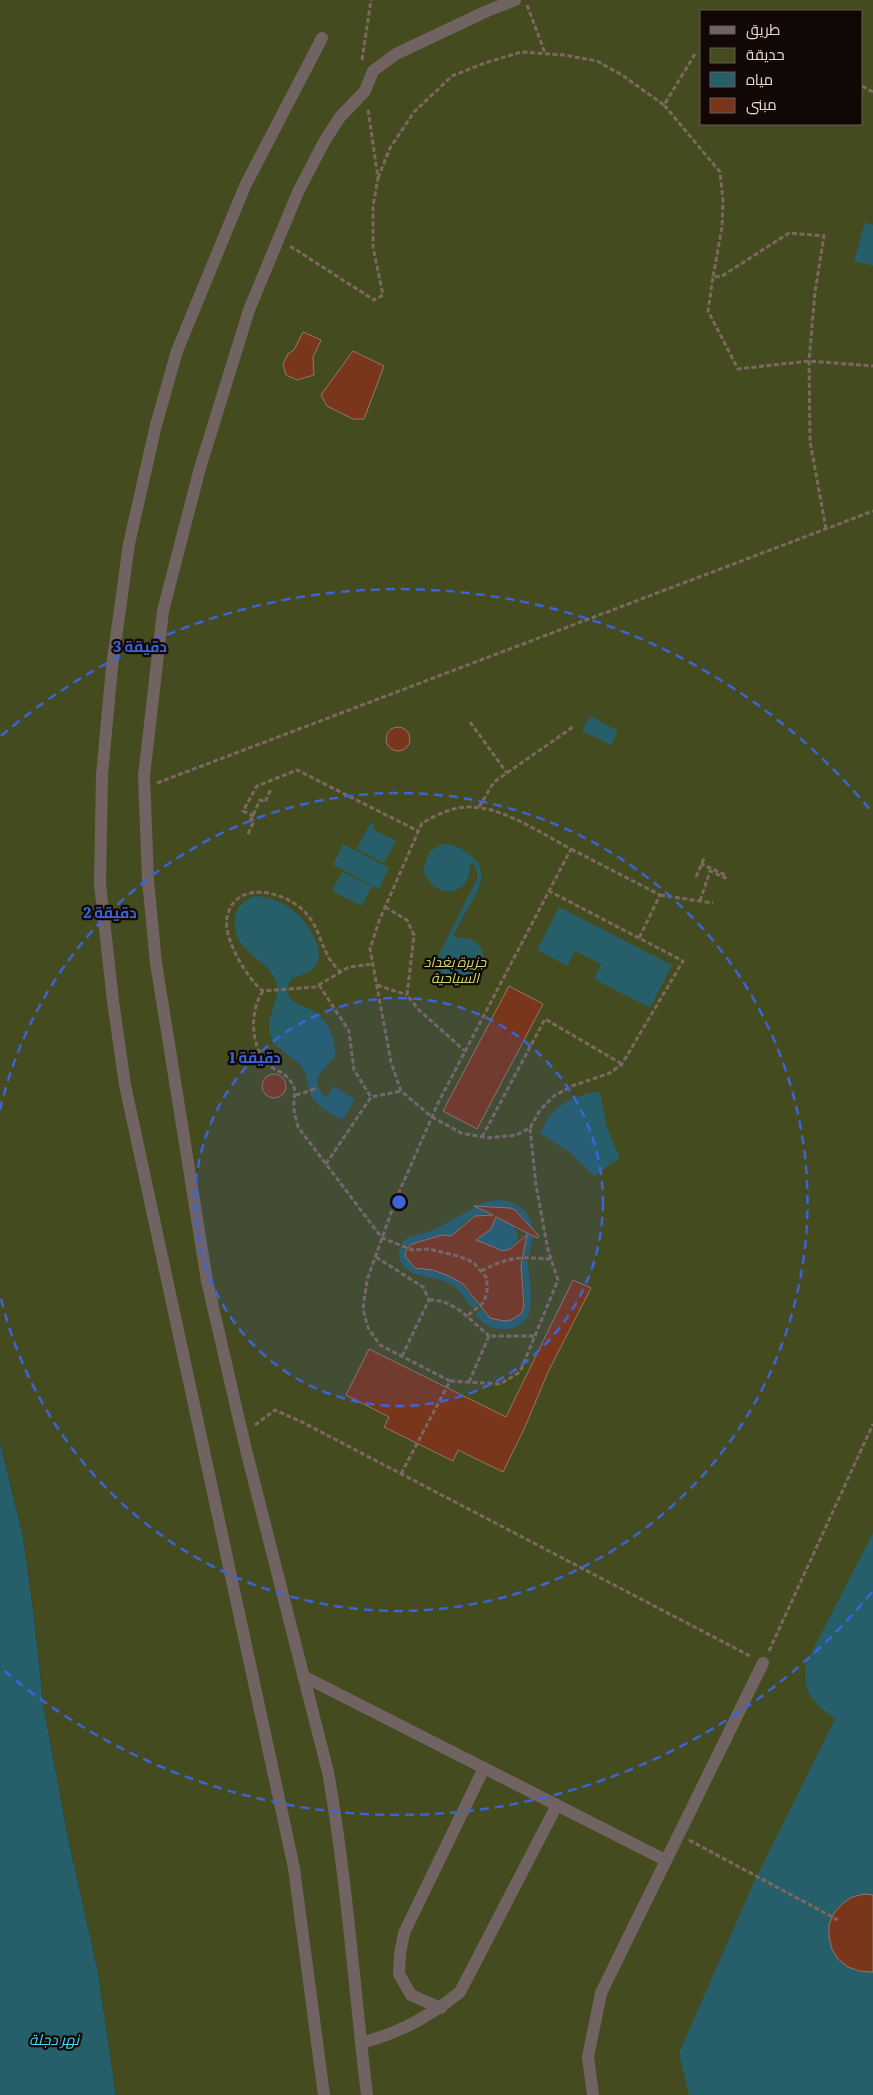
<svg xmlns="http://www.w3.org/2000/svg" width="873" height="2095" viewBox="0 0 873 2095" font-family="Literata,Cairo,serif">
	<rect width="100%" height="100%" fill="#30180f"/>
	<path fill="#444b1e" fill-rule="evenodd" d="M0,0h873v2095h-757l-18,-123 -29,-130 -25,-133 -10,-93 -11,-80 -23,-94zM702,11h160v113h-160z"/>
	<g fill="#265f69">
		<polygon points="865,222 873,225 873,266 854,261"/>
		<polygon points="590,716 618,731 611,745 582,731"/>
		<polygon points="371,822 374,824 374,830 396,841 384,863 357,849"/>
		<polygon points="343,844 389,868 379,889 333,865"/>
		<path d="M447,844c9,2 18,6 25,12 27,23 -12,56 -18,81 5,1 10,0 16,2 16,6 16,25 8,38 -18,13 -43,4 -41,-19l40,-79v-7l-4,-9h-2c-2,4 -1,10 -3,15 -12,23 -36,14 -45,-7l6,-19 11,-7z"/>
		<polygon points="342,872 372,886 362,906 332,891"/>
		<path d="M255,896c27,1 50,20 60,43 4,9 6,17 1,26 -6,10 -16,9 -26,15l-3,10 3,9c7,6 15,7 22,11 15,9 24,28 23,45 -9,16 -31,23 -8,43l7,-12 21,14 -13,20c-9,-6 -22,-12 -28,-20 -9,-11 -4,-24 -13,-34 -10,-12 -27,-16 -31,-33 -5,-19 12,-32 6,-51 -8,-25 -45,-28 -41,-65 2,-12 10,-17 20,-21z"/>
		<polygon points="559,907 672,965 650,1008 594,979 601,964 575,951 567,966 537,950"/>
		<path d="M600,1092l7,36 13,30 -26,18 -25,-24 -29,-19c10,-25 34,-40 60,-41z"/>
		<path d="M497,1200c20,0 37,13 36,35 -1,7 -3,13 -4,20h-7c7,-27 4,-26 -12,-47 -7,-1 -9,1 -15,4 -5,2 -10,2 -16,3 -11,1 -21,14 -28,23l-9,-3 -30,8 -3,3 -7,-3 5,-5 27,-8 49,-27z"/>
		<path d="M498,1218c9,7 19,5 20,21l-8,10 -9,2 -31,-13 19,-8 4,-6 -1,-5z"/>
		<path d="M400,1247l6,4 -1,5 7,10c6,4 13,3 20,4 22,4 34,18 46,35l-6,3c-6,-8 -12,-18 -21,-24 -18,-10 -58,-5 -51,-37z"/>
		<path d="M521,1260l7,1c0,24 15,66 -23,68 -14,1 -22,-5 -30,-15l7,-5c10,13 26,17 39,5l4,-12z"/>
		<polygon points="0,1442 23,1536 34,1616 44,1709 69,1842 98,1972 116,2095 0,2095"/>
		<path d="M873,1533v362c-7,1 -17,0 -23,4 -39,20 -20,76 23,73v123h-184l-10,-42 75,-171 81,-163c-23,-17 -34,-27 -28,-58z"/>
	</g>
	<g fill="#79361a" stroke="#95776c">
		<polygon points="303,332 321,340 313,357 314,375 297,380 286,375 283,364 288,354 294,350"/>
		<polygon points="353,351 384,366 364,419 353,419 327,406 321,395"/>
		<circle cx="398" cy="739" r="12"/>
		<polygon points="509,986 543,1004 477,1129 443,1111"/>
		<circle cx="274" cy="1086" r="12"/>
		<polygon points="474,1206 510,1208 515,1210 539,1236 537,1238 496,1217 491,1229 476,1240 503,1251 510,1249 527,1235 521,1265 524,1307 521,1314 511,1320 504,1321 490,1318 463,1284 449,1276 433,1270 415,1268 405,1256 407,1248 412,1244 442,1235 451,1236 475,1216 493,1215"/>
		<polygon points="573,1280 591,1288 548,1372 525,1427 503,1472 458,1450 453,1461 384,1427 389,1417 346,1395 369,1349 506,1417"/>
		<polygon points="864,1894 873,1895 873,1972 859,1971 848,1967 838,1959 832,1949 829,1937 829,1925 834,1913 842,1904 852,1897"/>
	</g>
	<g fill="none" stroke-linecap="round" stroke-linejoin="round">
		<g stroke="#7d6860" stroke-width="3" stroke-dasharray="5 2.5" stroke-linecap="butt">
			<polyline points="527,5 545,53"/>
			<polyline points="695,54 664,105 720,172 723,201 722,227 713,277"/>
			<polyline points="362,60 371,0"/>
			<polyline points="862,86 873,92"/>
			<polyline points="378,178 390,148 414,112 452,76 485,63 521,52 564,55 597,61 622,75 664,105"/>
			<polyline points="290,246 374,300 383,295 373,247 373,206 378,178 368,109"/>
			<polyline points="826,529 810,441 809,361 815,292 824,236 789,233 722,276 713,277 708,311 738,369 809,361 873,366"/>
			<polyline points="470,722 507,773"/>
			<polyline points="157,783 873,511"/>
			<polyline points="479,807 494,782 573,727"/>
			<polyline points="254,816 243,811 257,786 297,770 418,831"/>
			<polyline points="248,834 254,821 251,819 260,800 265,802 271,789"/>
			<polyline points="571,849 660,895 639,938"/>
			<polyline points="696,877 705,856"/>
			<polyline points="660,895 713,903"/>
			<polyline points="700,901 710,871 725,878 726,875 701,864"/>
			<polyline points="385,907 407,920 414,935 407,995 419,1010 465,1051"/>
			<path d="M341,973c-4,-5 -9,-10 -12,-15 -10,-17 -10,-32 -25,-47 -20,-20 -70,-32 -77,7 -4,20 20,61 36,73l52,-4 34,-20 23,-3"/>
			<polyline points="319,985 349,1031 354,1070 371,1097"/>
			<polyline points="377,985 407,995"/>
			<path d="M263,991c-14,20 -13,58 7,75 8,6 16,7 21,16 7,9 2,16 3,26 0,6 3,13 4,19l84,111 31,12 16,-1 29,7 15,6 14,16v14l-3,10 -18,15"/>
			<polyline points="296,1095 318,1088"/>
			<polyline points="482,1137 545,1019 622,1064"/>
			<polyline points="326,1164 371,1097 401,1091"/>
			<polyline points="376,1257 423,1287 429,1300 402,1356"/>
			<path d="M481,1271c30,-15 37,-14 70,-12"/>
			<path d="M429,1300c25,-1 42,21 60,36"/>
			<polyline points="450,1381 500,1384 520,1372 558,1280 548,1250 536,1185 530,1128"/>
			<polyline points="469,1382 489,1336 535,1336"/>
			<polyline points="255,1425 275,1410 300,1421 752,1657"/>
			<path d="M401,1474l49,-93 -70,-36 -12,-17 -5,-19 4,-29 29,-81 36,-82 5,-12 134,-256c-33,-17 -75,-48 -114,-41 -12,3 -24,9 -35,15l-43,98 -9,28 21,113 10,29 31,26 29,16 27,5 28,-3 14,-7 10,-18 14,-14 18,-10 38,-13 12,-9 61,-103 -134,-70"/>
			<polyline points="769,1651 873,1424"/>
			<polyline points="689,1840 838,1920"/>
		</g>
		<g stroke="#726363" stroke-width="12">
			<polyline points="322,38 245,186 177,351 156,425 129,544 112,667 102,775 100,884 113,1001 125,1085 294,1868 324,2095"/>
			<polyline points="303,1676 665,1860"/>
			<polyline points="441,2008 411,1995 399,1974 400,1954 404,1933 484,1768"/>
			<path d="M361,2043c38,-10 68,-26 99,-51l97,-187"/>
			<path d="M367,2095c-13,-108 -20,-216 -39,-323l-82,-322 -39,-169 -51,-318 -8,-83 -4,-104 19,-165 17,-66 20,-77 49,-158 49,-118 26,-50 16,-25 25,-26 8,-20 23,-17 91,-43 28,-11"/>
			<polyline points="593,2095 588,2057 601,1993 763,1663"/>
		</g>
	</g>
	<circle cx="399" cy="1202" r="204" fill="#3c63d7" fill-opacity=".12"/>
	<g fill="none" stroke="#3c63d7" stroke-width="2.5" stroke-dasharray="9 6">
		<circle cx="399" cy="1202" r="204"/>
		<path d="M0 1110A409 409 0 1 1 0 1294"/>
		<path d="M872 1592A613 613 0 0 1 1 1668M1 736A613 613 0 0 1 872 812"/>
	</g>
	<g text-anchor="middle" stroke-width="4.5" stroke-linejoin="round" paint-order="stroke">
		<g font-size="14" font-style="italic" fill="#c7d970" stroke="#110704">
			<text x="455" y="967">جزيرة بغداد<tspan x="455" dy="16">السياحية</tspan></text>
		</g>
		<g font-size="15" font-style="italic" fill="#3cddf8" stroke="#110704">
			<text x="54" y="2045">نهر دجلة</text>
		</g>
	</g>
	<circle cx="399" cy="1202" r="8" fill="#3c63d7" stroke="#110704" stroke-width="2.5"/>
	<g font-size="15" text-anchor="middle" font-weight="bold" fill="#3c63d7" stroke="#110704" stroke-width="4.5" stroke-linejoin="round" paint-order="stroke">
		<text x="140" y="652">3 دقيقة</text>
		<text x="110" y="918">2 دقيقة</text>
		<text x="255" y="1063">1 دقيقة</text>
	</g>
	<rect x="700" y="10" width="162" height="115" fill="#110704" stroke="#685b57"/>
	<rect x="710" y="26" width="25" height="8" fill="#726363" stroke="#685b57"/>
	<text x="746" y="35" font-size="15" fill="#ebdad4">طريق</text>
	<rect x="710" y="48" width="25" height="15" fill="#444b1e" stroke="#685b57"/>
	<text x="746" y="60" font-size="15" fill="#ebdad4">حديقة</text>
	<rect x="710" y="72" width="25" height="15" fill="#265f69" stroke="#685b57"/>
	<text x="746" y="85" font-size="15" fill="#ebdad4">مياه</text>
	<rect x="710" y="98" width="25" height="15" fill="#79361a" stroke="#685b57"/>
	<text x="746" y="110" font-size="15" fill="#ebdad4">مبنى</text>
</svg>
